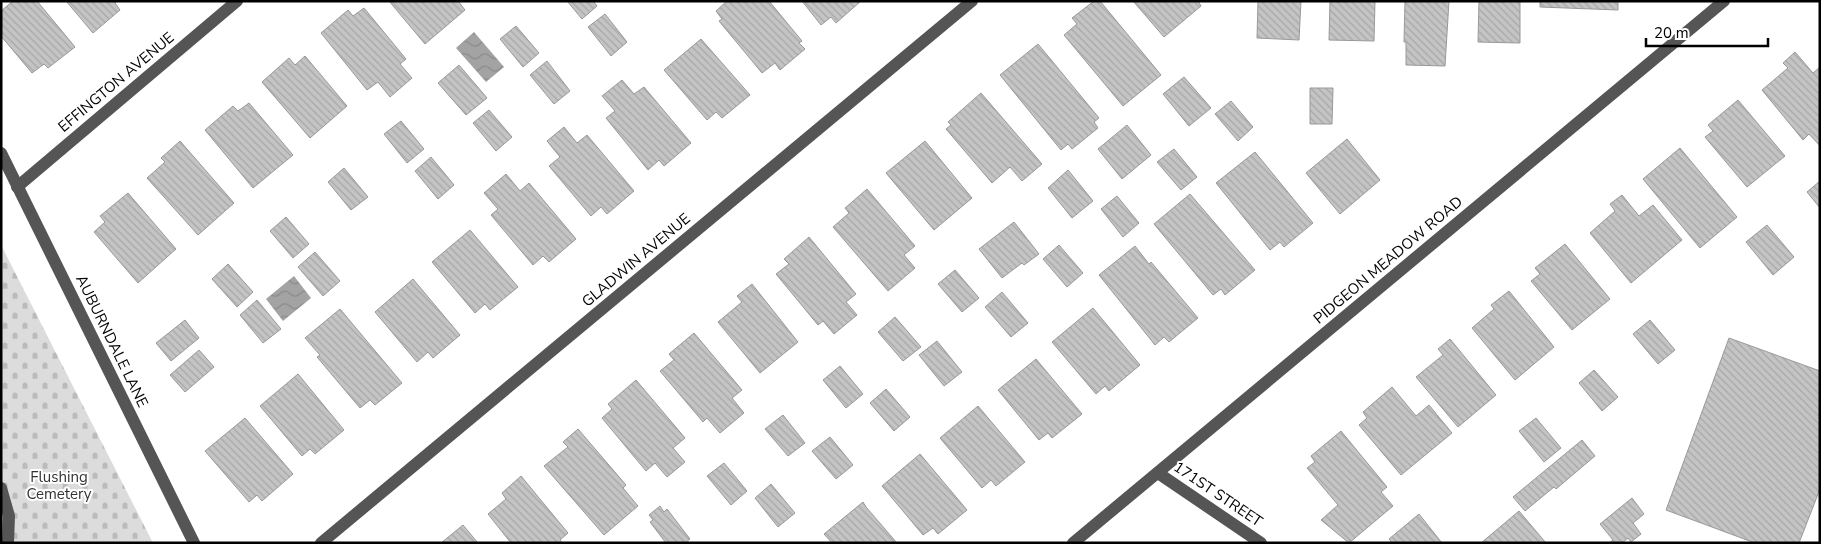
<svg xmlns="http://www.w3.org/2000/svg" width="1821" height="544" viewBox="0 0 1821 544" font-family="'Nunito Sans',sans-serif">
	<defs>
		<pattern id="cemetery-stones" width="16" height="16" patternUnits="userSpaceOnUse" patternTransform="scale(1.25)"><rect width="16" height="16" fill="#dcdcdc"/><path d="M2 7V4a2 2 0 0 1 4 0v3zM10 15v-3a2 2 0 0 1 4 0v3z" fill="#bbb"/></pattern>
		<pattern id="water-waves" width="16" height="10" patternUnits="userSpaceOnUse" patternTransform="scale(1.25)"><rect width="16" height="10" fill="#a3a3a3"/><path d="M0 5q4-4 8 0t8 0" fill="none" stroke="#8b8b8b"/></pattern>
		<pattern id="building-back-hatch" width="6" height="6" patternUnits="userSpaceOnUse" patternTransform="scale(1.25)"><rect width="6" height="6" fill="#c4c4c4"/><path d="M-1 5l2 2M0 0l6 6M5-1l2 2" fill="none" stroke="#a7a7a7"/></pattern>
	</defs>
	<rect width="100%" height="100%" fill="#fff"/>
	<polygon fill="url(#cemetery-stones)" points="1,245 153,543 1,543"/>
	<g fill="url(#water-waves)">
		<polygon points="474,32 504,67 486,82 456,48"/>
		<polygon points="294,276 311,298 283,321 266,299"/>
	</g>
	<g fill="url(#building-back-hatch)" stroke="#999">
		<polygon points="13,1 37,1 75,47 48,68 44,64 32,73 1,36 1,11"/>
		<polygon points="66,1 117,1 115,3 120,10 93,33"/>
		<polygon points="389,1 458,1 465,10 425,44"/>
		<polygon points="567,1 593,1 597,6 582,19"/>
		<polygon points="727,1 769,1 802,41 799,43 805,49 780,70 775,63 762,73 719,21 722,19 716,11"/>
		<polygon points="802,1 861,1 836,23 831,17 821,25"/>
		<polygon points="1094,1 1100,1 1161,75 1123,106 1064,35 1077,24 1072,18"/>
		<polygon points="1133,1 1198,1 1201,6 1164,37"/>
		<polygon points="1258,1 1301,1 1299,40 1257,38"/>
		<polygon points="1330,1 1375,1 1374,41 1329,40"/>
		<polygon points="1405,1 1449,1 1445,66 1406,65 1406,42 1404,42"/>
		<polygon points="1479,1 1520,1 1520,43 1478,42"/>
		<polygon points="1540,1 1618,1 1618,10 1540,7"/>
		<polygon points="364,8 406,59 400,64 412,78 390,97 378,82 367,90 321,33 348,10 353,16"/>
		<polygon points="605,14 627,42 611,56 588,27"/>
		<polygon points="516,26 539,53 523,67 500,39"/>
		<polygon points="701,39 750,95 722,118 716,112 707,120 664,70"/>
		<polygon points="1038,44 1099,118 1094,122 1098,128 1072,149 1068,144 1061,150 1000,75"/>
		<polygon points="1795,52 1813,73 1820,67 1820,146 1809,134 1803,140 1762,90 1788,68 1783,63"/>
		<polygon points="305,56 347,106 310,138 262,82 289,58 295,65"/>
		<polygon points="547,61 570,91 554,104 530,75"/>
		<polygon points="459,65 487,98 466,115 438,83"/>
		<polygon points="1184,77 1211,108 1189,126 1163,94"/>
		<polygon points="622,80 634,94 644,87 691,143 664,166 659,160 648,170 606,118 615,111 602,96"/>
		<polygon points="1310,88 1333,88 1332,124 1310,124"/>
		<polygon points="981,93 1042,164 1022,181 1010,167 992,183 946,129 951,125 948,122"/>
		<polygon points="1738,100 1785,156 1747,187 1705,137 1713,131 1708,125"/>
		<polygon points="1231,101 1253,127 1238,141 1215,114"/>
		<polygon points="249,103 293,155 253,188 205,130 233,106 238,111"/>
		<polygon points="489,110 512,137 496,151 473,123"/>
		<polygon points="401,121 424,149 407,163 384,134"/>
		<polygon points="1127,125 1151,155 1122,179 1098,149"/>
		<polygon points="564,127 577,143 587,135 634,191 607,214 601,207 591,216 549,166 560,157 547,141"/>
		<polygon points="1347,139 1380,180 1340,214 1306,173"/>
		<polygon points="180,141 234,203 198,235 147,178 165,162 161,158"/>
		<polygon points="925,141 972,198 934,230 886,173"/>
		<polygon points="1680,148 1737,217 1700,248 1643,179"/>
		<polygon points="1174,149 1197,177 1181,190 1157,162"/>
		<polygon points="1255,152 1313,223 1284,247 1280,242 1270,250 1216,183"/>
		<polygon points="431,157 454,185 438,199 415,171"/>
		<polygon points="344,168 368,197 351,210 328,182"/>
		<polygon points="1068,170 1093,201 1072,218 1048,188"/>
		<polygon points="506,174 520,191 529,183 576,239 549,262 543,256 533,265 491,215 498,209 484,193"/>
		<polygon points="1820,181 1820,208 1807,192"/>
		<polygon points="867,189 915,246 904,255 915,268 888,291 833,227 849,213 845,208"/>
		<polygon points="128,193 176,249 138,283 94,232 105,222 100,216"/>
		<polygon points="1190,194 1255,270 1225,295 1221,289 1213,295 1154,224"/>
		<polygon points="1622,195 1639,216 1653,205 1682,240 1631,283 1590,233 1615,211 1610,204"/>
		<polygon points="1117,196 1139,223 1123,237 1101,209"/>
		<polygon points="286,217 309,244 293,258 270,231"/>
		<polygon points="1014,222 1039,254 1024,265 1022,263 1002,278 979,249"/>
		<polygon points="1767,225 1794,257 1773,275 1746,242"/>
		<polygon points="470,230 518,287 490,310 485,304 475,313 432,262"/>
		<polygon points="809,237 856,294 846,302 857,315 834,334 823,321 818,325 776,274 789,264 784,259"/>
		<polygon points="1565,244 1610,299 1572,330 1531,281 1540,274 1535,268"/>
		<polygon points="1059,245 1083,273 1067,287 1043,259"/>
		<polygon points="1135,246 1149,264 1151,262 1198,318 1169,342 1164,337 1155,345 1099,275"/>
		<polygon points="315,252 340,281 323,296 298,267"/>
		<polygon points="228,264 253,292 237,307 212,279"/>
		<polygon points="955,270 979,298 962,312 938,284"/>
		<polygon points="413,279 460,335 433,358 428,352 417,362 375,312"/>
		<polygon points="752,284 798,342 760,373 718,322 742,302 737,296"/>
		<polygon points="1509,291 1554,347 1515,380 1472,328 1494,309 1491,305"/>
		<polygon points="1002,292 1028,323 1011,337 985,307"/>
		<polygon points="257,300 281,329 263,343 240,315"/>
		<polygon points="1093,308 1140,365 1109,391 1105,386 1096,394 1052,342"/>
		<polygon points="340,309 402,383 375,405 370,400 360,408 317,357 320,355 305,338"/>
		<polygon points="895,317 921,347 903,361 878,332"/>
		<polygon points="185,320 199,338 171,361 156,343"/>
		<polygon points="1650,320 1675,350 1658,364 1633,334"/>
		<polygon points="694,333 742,390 732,398 744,413 720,433 707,418 703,422 660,371 674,360 669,354"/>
		<polygon points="1729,338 1820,371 1820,489 1799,543 1755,543 1666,510"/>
		<polygon points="1450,339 1496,395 1458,427 1416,377 1443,355 1438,349"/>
		<polygon points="937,341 962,372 944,386 919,355"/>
		<polygon points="199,350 214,367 185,392 170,375"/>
		<polygon points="1036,359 1082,414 1052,438 1048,433 1039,440 998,390"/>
		<polygon points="840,366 863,394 846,408 823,380"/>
		<polygon points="1594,370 1618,397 1602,411 1579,383"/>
		<polygon points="298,374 344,430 315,454 310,449 302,456 260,406"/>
		<polygon points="636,380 685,438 673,448 685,462 667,477 655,463 646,471 602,418 612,409 608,404"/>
		<polygon points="1392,387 1416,416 1429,405 1452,433 1401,475 1359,425 1367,418 1363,412"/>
		<polygon points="886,389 910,417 894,431 870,403"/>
		<polygon points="978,406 1025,462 996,486 991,480 982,488 940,438"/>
		<polygon points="783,415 805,443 788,456 765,429"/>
		<polygon points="245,418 293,474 262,501 257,495 249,502 205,451"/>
		<polygon points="1536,418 1561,448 1544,462 1519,431"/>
		<polygon points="578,429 626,485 623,488 638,506 604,535 544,466 568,447 563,442"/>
		<polygon points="1341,431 1387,487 1381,492 1393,506 1349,543 1321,520 1338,505 1307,468 1315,462 1311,456"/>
		<polygon points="830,437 853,465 836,479 812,451"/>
		<polygon points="1582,440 1595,456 1556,489 1554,487 1525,511 1513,497"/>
		<polygon points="920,454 967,510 938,534 933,528 923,535 882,486"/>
		<polygon points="724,463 747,491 731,505 707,476"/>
		<polygon points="521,476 568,533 560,540 562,543 511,543 488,514 506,499 502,493"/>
		<polygon points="771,484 795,513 778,527 755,498"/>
		<polygon points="1632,498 1644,514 1633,523 1641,534 1631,542 1628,538 1622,543 1609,543 1613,540 1600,524"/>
		<polygon points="863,502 866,507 897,543 832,543 824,534"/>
		<polygon points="660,506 664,512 667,509 690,539 685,543 666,543 650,522 653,520 649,515"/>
		<polygon points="1519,511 1546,543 1481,543"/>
		<polygon points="1419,514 1442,543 1392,543 1389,539"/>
		<polygon points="463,525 478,543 441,543"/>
	</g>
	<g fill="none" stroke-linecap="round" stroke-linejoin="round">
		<g stroke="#555" stroke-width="12">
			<polyline points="1,153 194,543"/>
			<polyline points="17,187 237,1"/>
			<polyline points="1158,473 1261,543"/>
			<polyline points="1,488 9,516 8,543"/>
			<polyline points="321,543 972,1"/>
			<polyline points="1073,543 1724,1"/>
		</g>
	</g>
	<g text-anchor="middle" stroke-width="4" stroke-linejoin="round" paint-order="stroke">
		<g font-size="15" fill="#000" stroke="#fff">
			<text transform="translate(116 82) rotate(-40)" y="5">EFFINGTON AVENUE</text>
			<text transform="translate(636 260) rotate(-40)" y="5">GLADWIN AVENUE</text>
			<text transform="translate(1388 260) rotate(-40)" y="5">PIDGEON MEADOW ROAD</text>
			<text transform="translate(112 341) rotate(64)" y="5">AUBURNDALE LANE</text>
			<text transform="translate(1218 494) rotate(34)" y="5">171ST STREET</text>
		</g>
		<g font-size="15" fill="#333" stroke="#fff">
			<text x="59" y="482">Flushing<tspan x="59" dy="17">Cemetery</tspan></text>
		</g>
	</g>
	<rect width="1821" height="544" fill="none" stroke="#000000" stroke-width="5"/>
	<path d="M1646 38v8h122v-8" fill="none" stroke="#000000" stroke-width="2.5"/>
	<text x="1654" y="38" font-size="15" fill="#000000" stroke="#ffffff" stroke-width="4" paint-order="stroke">20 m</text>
</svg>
